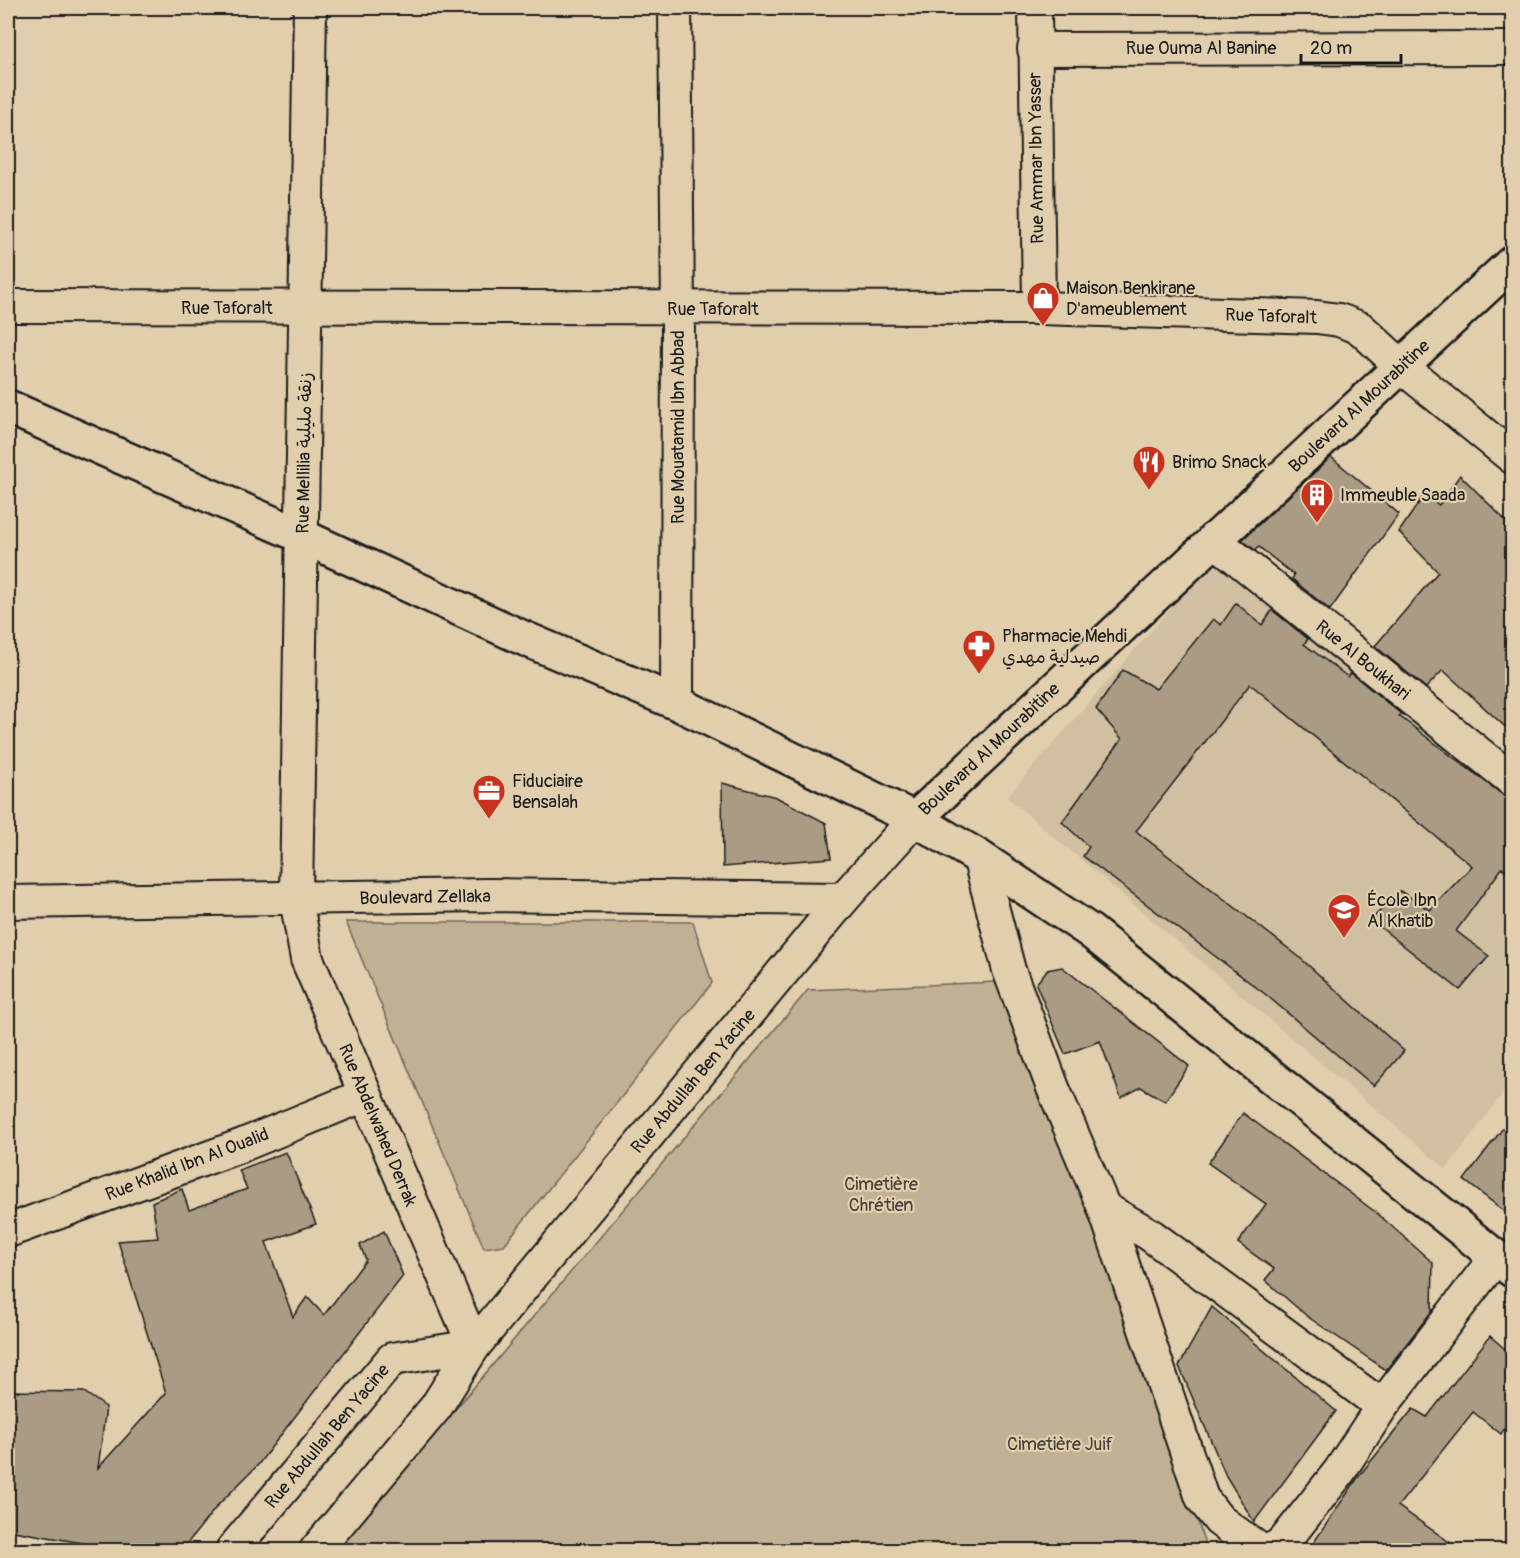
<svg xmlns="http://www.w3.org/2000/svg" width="1520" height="1558" viewBox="0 0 1520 1558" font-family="Pangolin,'Playpen Sans Arabic',sans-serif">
	<rect width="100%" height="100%" fill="#e0ceac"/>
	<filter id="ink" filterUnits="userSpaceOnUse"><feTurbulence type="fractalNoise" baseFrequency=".0167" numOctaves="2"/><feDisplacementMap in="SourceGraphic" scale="12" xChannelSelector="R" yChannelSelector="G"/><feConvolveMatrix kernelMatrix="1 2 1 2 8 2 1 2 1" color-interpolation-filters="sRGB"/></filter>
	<g filter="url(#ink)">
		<polygon fill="#d0bfa0" points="1218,554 1512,794 1512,1081 1446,1169 1007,797"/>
		<g fill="#c0b194" stroke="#6e6658" stroke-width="1.5">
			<polygon points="346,922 693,922 712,983 504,1245 484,1248"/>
			<polygon points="997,982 1129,1309 1207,1550 337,1550 808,990"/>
		</g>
		<g fill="#aa9c84" stroke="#1c1c1c" stroke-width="1.5">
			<polygon points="1331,457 1399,514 1330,610 1292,579 1294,575 1259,547 1255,550 1242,540"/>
			<polygon points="1460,475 1512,527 1512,733 1443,670 1426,688 1375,646 1438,572 1399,532 1424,495 1439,505"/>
			<polygon points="1236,603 1262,625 1272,610 1308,639 1304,644 1348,677 1351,673 1401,714 1399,716 1512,802 1512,875 1502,868 1456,931 1489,956 1460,990 1371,920 1400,891 1430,910 1472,866 1250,684 1136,831 1298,956 1404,1051 1374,1086 1265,994 1083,856 1089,847 1062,822 1122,739 1096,709 1123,670 1156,689 1213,619 1221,625"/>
			<polygon points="722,783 776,797 826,823 831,858 723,867"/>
			<polygon points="1062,967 1189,1066 1165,1101 1141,1087 1121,1098 1100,1041 1065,1054 1036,984 1047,970"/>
			<polygon points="1243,1113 1378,1214 1433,1263 1432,1311 1386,1370 1308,1317 1265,1280 1274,1269 1238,1243 1266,1204 1208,1163"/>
			<polygon points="1512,1116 1512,1217 1464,1180"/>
			<polygon points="286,1152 316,1224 266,1242 293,1317 307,1297 324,1315 366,1260 360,1245 384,1231 403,1276 257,1466 218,1505 181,1551 131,1546 128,1551 105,1551 88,1544 8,1530 8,1391 84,1392 106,1407 98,1468 166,1393 118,1241 158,1238 152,1202 182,1189 189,1210 247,1189 239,1170"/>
			<polygon points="1212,1307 1336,1411 1254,1522 1226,1476 1179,1366"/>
			<polygon points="1490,1336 1512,1355 1512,1417 1501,1434 1473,1412 1398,1506 1462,1551 1308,1551 1359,1476 1413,1409 1427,1417"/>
		</g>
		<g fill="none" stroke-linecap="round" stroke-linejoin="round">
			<g stroke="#1c1c1c" stroke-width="36">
				<g id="minor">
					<polyline points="310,8 296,899 307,959 474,1346"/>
					<polyline points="675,8 678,309 677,703"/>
					<polyline points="1035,8 1039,308"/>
					<polyline points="1034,49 1512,48"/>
					<polyline points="8,306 1039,308 1317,317 1339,320 1360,328 1402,367 1512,457"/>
					<polyline points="1213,539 1512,780"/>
					<polyline points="979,857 1009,970 1053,1088 1104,1208 1202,1498 1219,1520 1260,1550"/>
					<polyline points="8,902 488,895 843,899"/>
					<polyline points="1104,1208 1149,1234 1382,1406"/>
					<polyline points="8,1231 240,1146 365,1095"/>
					<polyline points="232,1550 392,1359 474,1346"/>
					<polyline points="316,1550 436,1407 474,1346 843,899 915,819"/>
					<polyline points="1270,1550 1283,1543 1339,1472 1382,1406 1496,1257"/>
				</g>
			</g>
			<g stroke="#1c1c1c" stroke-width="38">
				<polyline id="tertiary" points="915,819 1512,263"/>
			</g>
			<g stroke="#1c1c1c" stroke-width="38">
				<polyline id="primary" points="8,407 304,537 521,637 677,703 915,819 979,857 1090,931 1512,1270"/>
			</g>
			<use href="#minor" stroke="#e0ceac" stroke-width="32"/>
			<use href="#tertiary" stroke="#e0ceac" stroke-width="33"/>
			<use href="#primary" stroke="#e0ceac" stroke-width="33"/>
		</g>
	</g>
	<defs>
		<g id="shop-pin" transform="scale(1.725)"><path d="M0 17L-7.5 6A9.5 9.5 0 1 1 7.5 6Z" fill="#c8321e" stroke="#e0ceac"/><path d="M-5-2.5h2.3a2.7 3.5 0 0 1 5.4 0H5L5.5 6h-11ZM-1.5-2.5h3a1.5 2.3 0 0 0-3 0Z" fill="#fff"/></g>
		<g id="restaurant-pin" transform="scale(1.725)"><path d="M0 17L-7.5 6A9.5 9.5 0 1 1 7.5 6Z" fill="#c8321e" stroke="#e0ceac"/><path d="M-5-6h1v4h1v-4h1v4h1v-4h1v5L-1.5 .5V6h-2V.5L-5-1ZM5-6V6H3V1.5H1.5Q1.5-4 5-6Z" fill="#fff"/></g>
		<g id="building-pin" transform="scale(1.725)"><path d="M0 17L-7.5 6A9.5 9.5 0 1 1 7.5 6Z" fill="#c8321e" stroke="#e0ceac"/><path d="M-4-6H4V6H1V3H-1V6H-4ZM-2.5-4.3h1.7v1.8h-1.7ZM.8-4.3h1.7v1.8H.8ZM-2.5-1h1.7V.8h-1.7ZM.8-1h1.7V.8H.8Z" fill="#fff"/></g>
		<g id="pharmacy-pin" transform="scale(1.725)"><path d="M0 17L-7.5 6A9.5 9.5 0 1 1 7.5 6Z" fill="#c8321e" stroke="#e0ceac"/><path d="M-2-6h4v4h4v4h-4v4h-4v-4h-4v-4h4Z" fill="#fff"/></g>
		<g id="office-pin" transform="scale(1.725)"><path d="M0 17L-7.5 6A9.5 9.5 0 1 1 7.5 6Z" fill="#c8321e" stroke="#e0ceac"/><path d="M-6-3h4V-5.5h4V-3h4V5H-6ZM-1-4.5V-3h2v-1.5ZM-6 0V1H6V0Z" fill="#fff"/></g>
		<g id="school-pin" transform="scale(1.725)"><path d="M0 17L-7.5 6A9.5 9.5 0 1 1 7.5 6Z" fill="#c8321e" stroke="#e0ceac"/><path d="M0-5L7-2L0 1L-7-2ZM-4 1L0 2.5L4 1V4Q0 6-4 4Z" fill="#fff"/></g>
	</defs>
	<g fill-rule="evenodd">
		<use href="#shop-pin" x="1043" y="298"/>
		<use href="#restaurant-pin" x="1149" y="462"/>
		<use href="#building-pin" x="1317" y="495"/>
		<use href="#pharmacy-pin" x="979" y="646"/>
		<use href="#office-pin" x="489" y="791"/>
		<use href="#school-pin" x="1344" y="910"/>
	</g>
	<g text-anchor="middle" stroke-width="4.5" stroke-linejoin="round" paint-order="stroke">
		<g font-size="18" fill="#1c1c1c" stroke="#e0ceac">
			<text x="1201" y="54">Rue Ouma Al Banine</text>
			<text transform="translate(1036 158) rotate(-91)" y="6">Rue Ammar Ibn Yasser</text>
			<text x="227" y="314">Rue Taforalt</text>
			<text x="713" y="315">Rue Taforalt</text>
			<text transform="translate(1271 316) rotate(2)" y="6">Rue Taforalt</text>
			<text transform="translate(1359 406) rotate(-43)" y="6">Boulevard Al Mourabitine</text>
			<text transform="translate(678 427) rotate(-90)" y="6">Rue Mouatamid Ibn Abbad</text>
			<text transform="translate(304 453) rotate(-89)" y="6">Rue Mellilia زنقة مليلية</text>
			<text transform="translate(1363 660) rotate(39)" y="6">Rue Al Boukhari</text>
			<text transform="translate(989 749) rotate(-43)" y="6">Boulevard Al Mourabitine</text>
			<text transform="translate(425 897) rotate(-1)" y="6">Boulevard Zellaka</text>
			<text transform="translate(693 1081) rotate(-50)" y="6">Rue Abdullah Ben Yacine</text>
			<text transform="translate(378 1125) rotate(67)" y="6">Rue Abdelwahed Derrak</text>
			<text transform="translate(187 1164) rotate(-21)" y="6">Rue Khalid Ibn Al Oualid</text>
			<text transform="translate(327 1436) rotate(-50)" y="6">Rue Abdullah Ben Yacine</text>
		</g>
		<g font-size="18" fill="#1c1c1c" stroke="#e0ceac" text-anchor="start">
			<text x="1066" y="294">Maison Benkirane<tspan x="1066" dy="21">D'ameublement</tspan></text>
			<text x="1172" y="468">Brimo Snack</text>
			<text x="1340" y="501">Immeuble Saada</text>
			<text x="1002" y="642">Pharmacie Mehdi<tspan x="1002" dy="21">صيدلية مهدي</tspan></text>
			<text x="512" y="787">Fiduciaire<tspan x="512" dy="21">Bensalah</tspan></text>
			<text x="1367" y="906">École Ibn<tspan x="1367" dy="21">Al Khatib</tspan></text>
		</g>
		<g font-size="18" fill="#45413a" stroke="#e0ceac">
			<text x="881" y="1190">Cimetière<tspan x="881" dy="21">Chrétien</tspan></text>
			<text x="1060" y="1450">Cimetière Juif</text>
		</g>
	</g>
	<rect width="1520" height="1558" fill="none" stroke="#e0ceac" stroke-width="30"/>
	<rect x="15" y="15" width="1490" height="1528" fill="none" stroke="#1c1c1c" stroke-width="2" filter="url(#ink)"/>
	<path d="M1301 54v9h100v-9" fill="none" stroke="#1c1c1c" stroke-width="3"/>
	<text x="1310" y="54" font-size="18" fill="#1c1c1c" stroke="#e0ceac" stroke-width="4.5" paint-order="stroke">20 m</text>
</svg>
